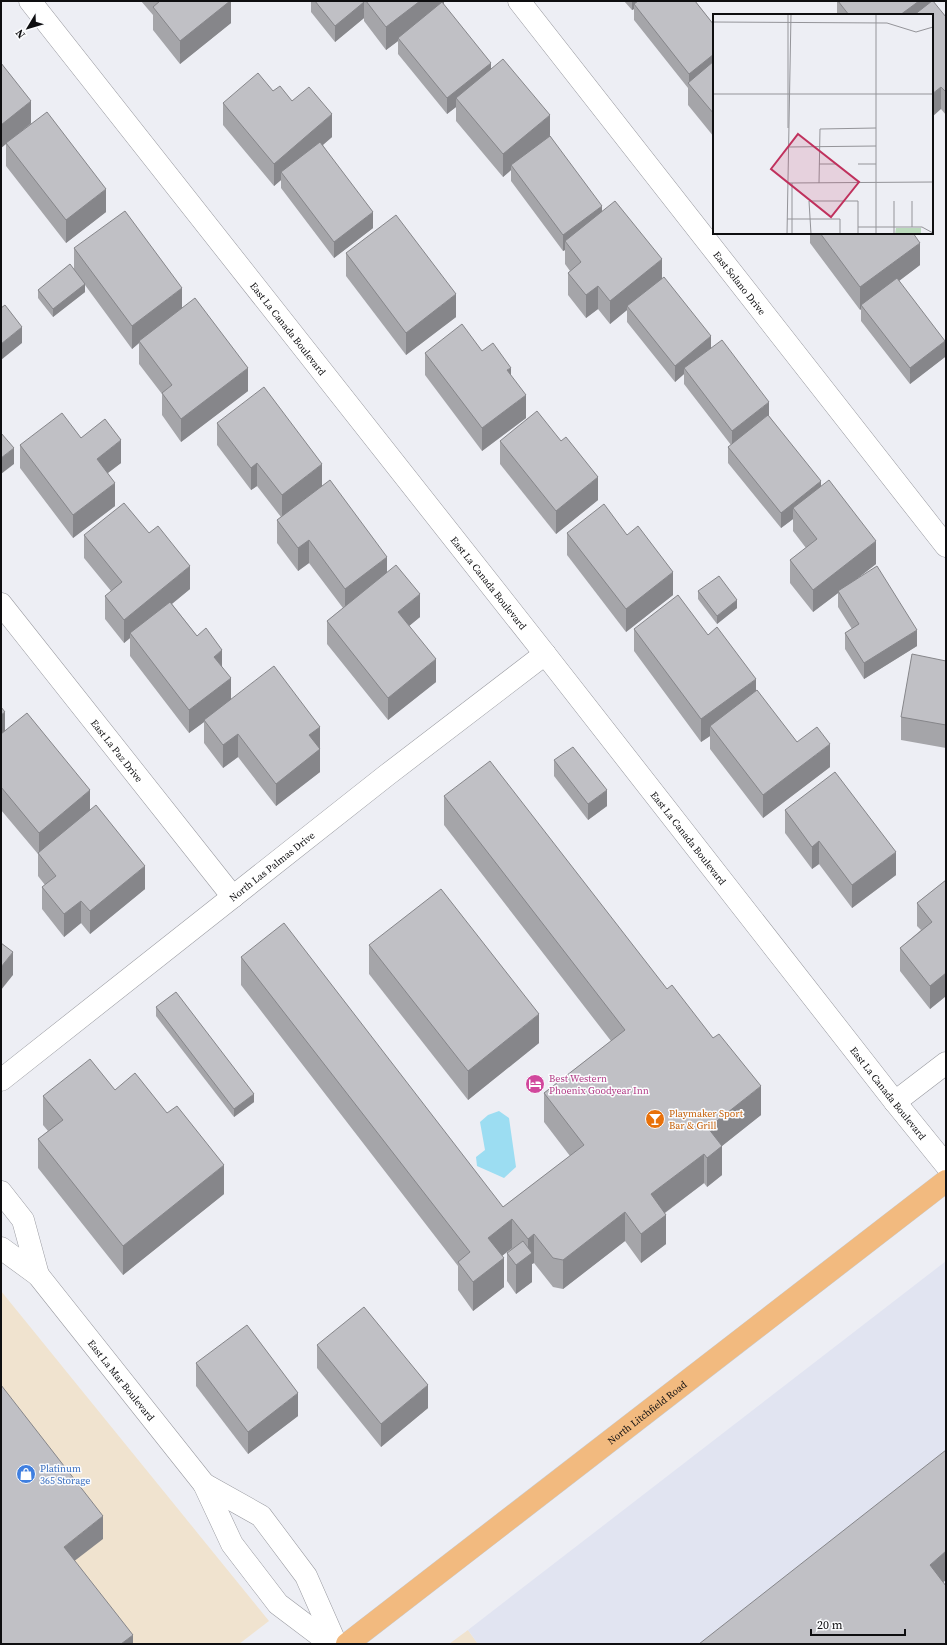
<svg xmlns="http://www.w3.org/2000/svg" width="947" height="1645" viewBox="0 0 947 1645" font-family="'Source Serif 4',serif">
	<rect width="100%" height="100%" fill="#edeef4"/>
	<g fill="#f0e3cf">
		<polygon points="1,1291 269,1621 239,1644 1,1644"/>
		<polygon points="468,1630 478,1644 449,1644"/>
	</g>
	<polygon fill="#e1e4f1" points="946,1261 946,1644 478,1644 468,1630"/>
	<polygon fill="#9cddf2" points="499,1111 509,1118 516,1167 504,1178 477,1166 476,1157 485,1150 480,1122 488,1115"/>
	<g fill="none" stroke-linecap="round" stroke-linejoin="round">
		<g stroke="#999aa0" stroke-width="23">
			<g id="minor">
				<path id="s1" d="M30,1l515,653 350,448 51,63"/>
				<path id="s2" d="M519,1l427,545"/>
				<path id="s3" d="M1,604l232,293"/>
				<path id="s4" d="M1,1080l386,-305 158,-121"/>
				<polyline points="895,1102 946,1063"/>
				<polyline points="1,1192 23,1220 38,1275"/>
				<path id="s5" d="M1,1248l37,27 166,209 28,60 46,60 53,40"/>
				<polyline points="204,1484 261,1516 306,1576 336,1644"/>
			</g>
		</g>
		<g stroke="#cacaca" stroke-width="23">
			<g id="major">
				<path id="s6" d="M347,1644l599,-463"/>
			</g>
		</g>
		<use href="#minor" stroke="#fff" stroke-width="22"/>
		<use href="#major" stroke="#f2ba7f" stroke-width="22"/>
	</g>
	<g fill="#a5a5a9">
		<polygon points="141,1 231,1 231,23 180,64 153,30 153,15"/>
		<polygon points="311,1 444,1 444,5 491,69 550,136 602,211 662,279 711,348 769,416 821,486 876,564 856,579 917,646 864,679 845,649 845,633 852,629 838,607 838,593 813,612 790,583 790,560 806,548 793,531 793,519 781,528 728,463 728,447 731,445 684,384 684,374 675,382 627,322 627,310 610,324 598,309 586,318 568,295 568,273 570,271 565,264 565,250 563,251 511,181 511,170 503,177 456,121 456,107 447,114 398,54 398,41 386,50 364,21 364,18 335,42 311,12"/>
		<polygon points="624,1 695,1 714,25 714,137 688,105 688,88 634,20 634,9 632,10"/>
		<polygon points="837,1 930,1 930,3 946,17 946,115 941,109 932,15 837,15"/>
		<polygon points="1,63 31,123 106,212 66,243 6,166 6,144 1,148"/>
		<polygon points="273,91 292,101 332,137 323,145 373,228 334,258 281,188 281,180 274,186 223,125 223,103"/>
		<polygon points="810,233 913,233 920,265 899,281 945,357 910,384 861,321 861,309 860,310 810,243"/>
		<polygon points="74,248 182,308 248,391 181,442 162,415 162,394 139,364 139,343 132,349 85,285 85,292 53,317 38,298 38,290 74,270"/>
		<polygon points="346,253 456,317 406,355 346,276"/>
		<polygon points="482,351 526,418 482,451 425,375 425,353"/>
		<polygon points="217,423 322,486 387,572 420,617 409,626 436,682 388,720 327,644 327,621 343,608 309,563 298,571 277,543 277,520 281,517 257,486 251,490 217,445"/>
		<polygon points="81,438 121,463 108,473 115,506 73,538 20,468 20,445"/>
		<polygon points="500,441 561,441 598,500 556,534 500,464"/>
		<polygon points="567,533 627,535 673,595 626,632 567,555"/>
		<polygon points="84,535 190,589 172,604 222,668 231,699 320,727 320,772 276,806 238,757 223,768 204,743 204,722 189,733 130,656 130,638 124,643 105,619 105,596 111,591 84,558"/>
		<polygon points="698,591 737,608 717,624 698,599"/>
		<polygon points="634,629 756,691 797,742 830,767 763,818 710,749 710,736 701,742 634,651"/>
		<polygon points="946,661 946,748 901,740 901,717"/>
		<polygon points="1,707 5,730 90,810 145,889 90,934 81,923 64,937 42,909 42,887 45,885 38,876 38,854 1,810"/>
		<polygon points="554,760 607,806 588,820 554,776"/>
		<polygon points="444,796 761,1115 722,1146 722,1175 707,1187 704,1183 665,1213 666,1244 641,1263 625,1241 563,1289 553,1287 534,1263 532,1264 532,1282 516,1294 507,1281 507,1253 512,1248 502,1256 504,1287 473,1311 458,1290 458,1266 241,985 241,957 503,1207 570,1156 544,1122 544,1093 611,1041 444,825"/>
		<polygon points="785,810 896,875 852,908 819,864 812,869 785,833"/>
		<polygon points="946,880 946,996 930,1009 900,971 900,948 921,930 917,926 917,903"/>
		<polygon points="369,945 539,1043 468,1100 369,974"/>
		<polygon points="156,1007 254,1102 234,1117 156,1016"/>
		<polygon points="115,1090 224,1194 123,1275 38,1168 38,1139 48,1131 43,1125 43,1096"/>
		<polygon points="317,1345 428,1408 381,1447 317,1368"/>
		<polygon points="196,1363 298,1416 248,1454 196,1386"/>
	</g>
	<g fill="#86868a">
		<polygon points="230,1 231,1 231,23 180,64 180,41"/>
		<polygon points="420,1 444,1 444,6 398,38 398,41 386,50 386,27"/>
		<polygon points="632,1 644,1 634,4 634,9 632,10"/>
		<polygon points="919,1 930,1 930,15 900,15"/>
		<polygon points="364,2 364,18 335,42 335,26"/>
		<polygon points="714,54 714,70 689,84 689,74"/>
		<polygon points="491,63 491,79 456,98 456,107 447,114 447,98"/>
		<polygon points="941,87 941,109 932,117 932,94"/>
		<polygon points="31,101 31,123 1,148 1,125"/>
		<polygon points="332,114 332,137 285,177 281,172 281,180 274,186 274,164"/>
		<polygon points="550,115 550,138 511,165 511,170 503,177 503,154"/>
		<polygon points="106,189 106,212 66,243 66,220"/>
		<polygon points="602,206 602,222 565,241 565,250 563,251 563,235"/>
		<polygon points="373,212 373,228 334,258 334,242"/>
		<polygon points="920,243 920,265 863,308 861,305 861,309 860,310 860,287"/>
		<polygon points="662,259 662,282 627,306 627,310 610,324 610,301"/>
		<polygon points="85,284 85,292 53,317 53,309"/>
		<polygon points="598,286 598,309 586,318 586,295"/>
		<polygon points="182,288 182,311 139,341 139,343 132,349 132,326"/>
		<polygon points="456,294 456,317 406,355 406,333"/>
		<polygon points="22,327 22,343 1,360 1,344"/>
		<polygon points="711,336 711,352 684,368 684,374 675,382 675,366"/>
		<polygon points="945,341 945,357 910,384 910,368"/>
		<polygon points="248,368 248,391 181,442 181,419"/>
		<polygon points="511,368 511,390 507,370"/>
		<polygon points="526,395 526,418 482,451 482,428"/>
		<polygon points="769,402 769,418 732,446 732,431"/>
		<polygon points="121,440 121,463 97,481 97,459"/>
		<polygon points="14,448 14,464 1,474 1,458"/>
		<polygon points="257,463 257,486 251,490 251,468"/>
		<polygon points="322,464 322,487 282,518 282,495"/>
		<polygon points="598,477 598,500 556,534 556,511"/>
		<polygon points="821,481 821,496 793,508 793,519 781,528 781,513"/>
		<polygon points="115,483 115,506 73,538 73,515"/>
		<polygon points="309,540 309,563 298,571 298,548"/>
		<polygon points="876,541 876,564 839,593 838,591 838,593 813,612 813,590"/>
		<polygon points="387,557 387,580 345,612 345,589"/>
		<polygon points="190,566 190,589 132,636 130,633 130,638 124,643 124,620"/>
		<polygon points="673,572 673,595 626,632 626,609"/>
		<polygon points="420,594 420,617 398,635 398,612"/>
		<polygon points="737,600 737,608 717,624 717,616"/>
		<polygon points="917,630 917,646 864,679 864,663"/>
		<polygon points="222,650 222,673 214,657"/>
		<polygon points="436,659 436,682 388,720 388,698"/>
		<polygon points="231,678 231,701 204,720 204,722 189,733 189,710"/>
		<polygon points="756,679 756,702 710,726 710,736 701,742 701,719"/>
		<polygon points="5,712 5,735 1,738 1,715"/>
		<polygon points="320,727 320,772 276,806 276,784 309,735"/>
		<polygon points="238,734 238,757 223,768 223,745"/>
		<polygon points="830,744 830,767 763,818 763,795"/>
		<polygon points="90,790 90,813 39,855 39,833"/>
		<polygon points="607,790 607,806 588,820 588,804"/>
		<polygon points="819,841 819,864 812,869 812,847"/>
		<polygon points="896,852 896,875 852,908 852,885"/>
		<polygon points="145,866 145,889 90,934 90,911"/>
		<polygon points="81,901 81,923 64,937 64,914"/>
		<polygon points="13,952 13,975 1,990 1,967"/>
		<polygon points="946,973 946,996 930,1009 930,986"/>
		<polygon points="539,1014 539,1043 468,1100 468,1071"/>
		<polygon points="761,1086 761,1115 708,1157 708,1128"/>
		<polygon points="254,1094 254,1102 234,1117 234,1109"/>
		<polygon points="722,1146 722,1175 707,1187 707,1158"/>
		<polygon points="704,1154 704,1183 651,1223 651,1194"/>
		<polygon points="224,1165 224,1194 123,1275 123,1246"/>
		<polygon points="625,1212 625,1241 563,1289 563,1260"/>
		<polygon points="666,1215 666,1244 641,1263 641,1234"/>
		<polygon points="512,1219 512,1248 488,1267 488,1238"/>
		<polygon points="534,1234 534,1263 532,1264 532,1282 516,1294 516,1265 528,1256 528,1239"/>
		<polygon points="504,1258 504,1287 473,1311 473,1282"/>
		<polygon points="428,1385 428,1408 381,1447 381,1424"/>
		<polygon points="298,1393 298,1416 248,1454 248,1432"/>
		<polygon points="103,1516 103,1539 64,1569 64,1547"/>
		<polygon points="946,1551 946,1580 930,1593 930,1565"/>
		<polygon points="133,1635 133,1644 121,1644"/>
	</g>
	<g fill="#c0c0c5" stroke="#86868a">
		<polygon points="160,1 230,1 180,41 153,7"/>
		<polygon points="315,1 364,1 364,2 335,26"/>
		<polygon points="366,1 420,1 386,27"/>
		<polygon points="638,1 695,1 714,25 714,54 689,74 634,4"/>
		<polygon points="838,1 919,1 900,15 849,15"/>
		<polygon points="932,1 933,1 946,17 946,92 941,87 932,94 932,15 914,15"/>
		<polygon points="442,2 491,63 447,98 398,38"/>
		<polygon points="503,59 550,115 503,154 456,98"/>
		<polygon points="714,61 714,114 688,83"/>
		<polygon points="1,63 31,101 1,125"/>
		<polygon points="258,73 273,91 280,86 292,101 309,87 332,114 274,164 223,103"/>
		<polygon points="47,112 106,189 66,220 6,143"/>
		<polygon points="550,136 602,206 563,235 511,165"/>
		<polygon points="320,142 373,212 334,242 281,172"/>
		<polygon points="615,201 662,259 610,301 598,286 586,295 568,273 581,262 565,241"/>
		<polygon points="125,211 182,288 132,326 74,248"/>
		<polygon points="396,215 456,294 406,333 346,253"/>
		<polygon points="820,233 913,233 920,243 860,287"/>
		<polygon points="70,264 85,284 53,309 38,290"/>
		<polygon points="664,277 711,336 675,366 627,306"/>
		<polygon points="897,278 945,341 910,368 861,305"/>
		<polygon points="195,298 248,368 181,419 162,393 172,385 139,341"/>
		<polygon points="5,305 22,327 1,344 1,308"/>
		<polygon points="462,324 482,351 493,343 511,368 507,370 526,395 482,428 425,353"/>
		<polygon points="722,340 769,402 732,431 684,368"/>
		<polygon points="264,387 322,464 282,495 257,463 251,468 217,423"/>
		<polygon points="537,411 561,441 566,437 598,477 556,511 500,441"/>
		<polygon points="62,413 81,438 105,419 121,440 97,459 115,483 73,515 20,445"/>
		<polygon points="768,415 821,481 781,513 728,447"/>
		<polygon points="1,433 14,448 1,458"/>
		<polygon points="330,480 387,557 345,589 309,540 298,548 277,520"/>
		<polygon points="829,480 876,541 813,590 790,560 817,539 793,508"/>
		<polygon points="124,503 149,533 158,526 190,566 124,620 105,596 122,582 84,535"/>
		<polygon points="604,504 627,535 638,526 673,572 626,609 567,533"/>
		<polygon points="396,565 420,594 398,612 436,659 388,698 327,621"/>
		<polygon points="877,566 917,630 864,663 845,633 859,624 838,591"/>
		<polygon points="719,576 737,600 717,616 698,591"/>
		<polygon points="678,595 708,635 717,627 756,679 701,719 634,629"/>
		<polygon points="170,602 197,636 206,628 222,650 214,657 231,678 189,710 130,633"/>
		<polygon points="912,654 946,661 946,725 901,717"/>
		<polygon points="274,666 320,727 309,735 320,749 276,784 238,734 223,745 204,720"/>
		<polygon points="757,690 797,742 817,727 830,744 763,795 710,726"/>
		<polygon points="1,707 5,712 1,715"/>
		<polygon points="27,713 90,790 39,833 1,787 1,734"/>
		<polygon points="573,747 607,790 588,804 554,760"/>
		<polygon points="490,761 667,989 672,985 713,1038 719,1034 761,1086 708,1128 722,1146 707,1158 704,1154 651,1194 666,1215 641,1234 625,1212 563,1260 553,1258 534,1234 528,1239 512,1219 488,1238 504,1258 473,1282 458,1262 470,1252 241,957 284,923 503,1207 584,1145 544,1093 625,1030 444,796"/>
		<polygon points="835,772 896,852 852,885 819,841 812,847 785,810"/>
		<polygon points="96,805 145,866 90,911 81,901 64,914 42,887 56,876 38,853"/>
		<polygon points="946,880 946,973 930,986 900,948 932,922 917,903"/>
		<polygon points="441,889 539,1014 468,1071 369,945"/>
		<polygon points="1,943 13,952 1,967"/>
		<polygon points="176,992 254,1094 234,1109 156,1007"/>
		<polygon points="90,1059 115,1090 135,1073 167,1113 177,1106 224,1165 123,1246 38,1139 63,1120 43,1096"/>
		<polygon points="523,1241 532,1253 516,1265 507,1253"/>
		<polygon points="364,1307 428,1385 381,1424 317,1345"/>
		<polygon points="247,1325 298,1393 248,1432 196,1363"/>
		<polygon points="1,1385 103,1516 64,1547 133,1635 121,1644 1,1644"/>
		<polygon points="946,1450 946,1551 930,1565 946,1586 946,1644 699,1644"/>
	</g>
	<defs>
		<g id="hotel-disc" transform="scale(1)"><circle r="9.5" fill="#d1479c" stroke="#fbfcfe"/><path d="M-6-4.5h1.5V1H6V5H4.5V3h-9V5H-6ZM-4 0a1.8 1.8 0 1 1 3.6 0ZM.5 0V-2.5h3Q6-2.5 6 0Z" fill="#fff"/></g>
		<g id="bar-disc" transform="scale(1)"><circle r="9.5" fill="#e8710a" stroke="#fbfcfe"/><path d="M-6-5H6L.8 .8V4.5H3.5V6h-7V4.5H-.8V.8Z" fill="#fff"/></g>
		<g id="shop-disc" transform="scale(1)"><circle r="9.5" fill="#3f7fe0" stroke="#fbfcfe"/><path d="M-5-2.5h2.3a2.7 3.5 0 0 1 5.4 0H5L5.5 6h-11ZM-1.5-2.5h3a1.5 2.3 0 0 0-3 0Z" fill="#fff"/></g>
	</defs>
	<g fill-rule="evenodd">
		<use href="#hotel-disc" x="535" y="1084"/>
		<use href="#bar-disc" x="655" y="1119"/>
		<use href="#shop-disc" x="26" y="1474"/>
	</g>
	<g text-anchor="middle" stroke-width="3" stroke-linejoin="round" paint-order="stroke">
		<g font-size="10" fill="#0e0e10" stroke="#fbfcfe">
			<text dy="4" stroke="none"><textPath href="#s2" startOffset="358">East Solano Drive</textPath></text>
			<text dy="4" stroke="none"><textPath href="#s1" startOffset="417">East La Canada Boulevard</textPath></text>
			<text dy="4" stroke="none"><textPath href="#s1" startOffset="741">East La Canada Boulevard</textPath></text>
			<text dy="4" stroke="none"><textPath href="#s3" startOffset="187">East La Paz Drive</textPath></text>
			<text dy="4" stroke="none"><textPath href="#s1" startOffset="1065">East La Canada Boulevard</textPath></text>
			<text dy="4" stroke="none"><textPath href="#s4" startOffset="345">North Las Palmas Drive</textPath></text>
			<text dy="4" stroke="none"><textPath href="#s1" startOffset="1389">East La Canada Boulevard</textPath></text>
			<text dy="4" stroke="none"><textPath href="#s5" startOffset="180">East La Mar Boulevard</textPath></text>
			<text dy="4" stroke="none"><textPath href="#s6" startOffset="379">North Litchfield Road</textPath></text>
		</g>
		<g font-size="10" fill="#b23c85" stroke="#fbfcfe" text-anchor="start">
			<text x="549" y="1082">Best Western<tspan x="549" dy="12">Phoenix Goodyear Inn</tspan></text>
		</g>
		<g font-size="10" fill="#c56008" stroke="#fbfcfe" text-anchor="start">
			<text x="669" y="1117">Playmaker Sport<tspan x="669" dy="12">Bar &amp; Grill</tspan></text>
		</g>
		<g font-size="10" fill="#366cbe" stroke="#fbfcfe" text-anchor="start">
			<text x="40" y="1472">Platinum<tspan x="40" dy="12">365 Storage</tspan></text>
		</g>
	</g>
	<g transform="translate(713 14)">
		<rect width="220" height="220" fill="#edeef4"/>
		<path d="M183,214h25v6h-26z" fill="#bad9bb"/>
		<path fill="none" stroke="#949499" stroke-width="1" d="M75,0v114M0,8l174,1 29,9 17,-5M0,80h220M75,133l88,-1M106,150h18M145,150h18M75,169l145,-1M106,169l1,-54 56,-1M181,187v33M199,187v26M74,205h53v15M145,213h64l11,6M74,220l4,-220M79,220v-51M98,220l-2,-33h49v33M163,220v-220"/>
		<path fill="#c0315d" fill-opacity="0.15" stroke="#c0315d" stroke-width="2" d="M85,120l61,48 -28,35 -60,-48z"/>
		<rect width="220" height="220" fill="none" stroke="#0e0e10" stroke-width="2"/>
	</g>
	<rect width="947" height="1645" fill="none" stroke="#0e0e10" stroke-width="4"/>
	<g transform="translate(28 28) rotate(232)" stroke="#fbfcfe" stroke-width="3" paint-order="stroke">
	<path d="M0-3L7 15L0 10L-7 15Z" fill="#0e0e10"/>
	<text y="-6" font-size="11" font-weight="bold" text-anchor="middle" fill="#0e0e10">N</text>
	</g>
	<path d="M811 1629v6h94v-6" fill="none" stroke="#0e0e10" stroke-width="2"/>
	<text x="817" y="1629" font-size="12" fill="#0e0e10" stroke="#fbfcfe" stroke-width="3" paint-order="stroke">20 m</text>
</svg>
